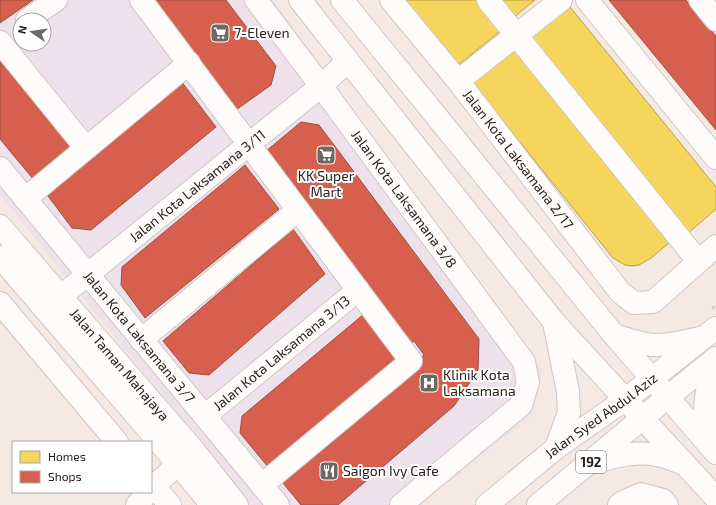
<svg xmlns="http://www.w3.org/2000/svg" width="716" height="505" viewBox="0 0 716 505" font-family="'Exo 2',sans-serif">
	<rect width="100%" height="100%" fill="#f5e9e3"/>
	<path fill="#ede2eb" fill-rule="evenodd" d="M0,0h273l269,371 -8,42 -113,92h-171l-250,-310zM20,20h24v24h-24z"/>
	<g fill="#f6d55c" stroke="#b89f49">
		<polygon points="403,0 481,0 504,28 457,66"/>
		<polygon points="498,0 535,0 513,18"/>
		<polygon points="566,2 716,187 716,209 686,235 526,34"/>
		<polygon points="514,43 675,238 651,258 639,265 631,266 625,265 613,258 470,80"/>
	</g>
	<g fill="#d6604d" stroke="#a24d3f">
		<polygon points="0,0 33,0 0,23"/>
		<polygon points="149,0 226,0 276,66 271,85 233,112"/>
		<polygon points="609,0 686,0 716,36 716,130"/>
		<polygon points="0,53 76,145 34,180 0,139"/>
		<polygon points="181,81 216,127 91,230 72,228 45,192"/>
		<polygon points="301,122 319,125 479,339 478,370 454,406 338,505 301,505 279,478 424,355 414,341 408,346 265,152"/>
		<polygon points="245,165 279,209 145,318 121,285 122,267"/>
		<polygon points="293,229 325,274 209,375 189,373 163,341"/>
		<polygon points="364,314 398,357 269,468 240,433 242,416"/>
	</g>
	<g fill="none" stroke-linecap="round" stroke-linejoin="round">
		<g stroke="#cfc6c2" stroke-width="24">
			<g id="minor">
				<polyline points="141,0 411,361 262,485"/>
				<path id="s1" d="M256,0l65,86 203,276 4,20 -7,23 -120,100"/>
				<path id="s2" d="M391,0l67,81 162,211 14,11 19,-1 63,-56"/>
				<polyline points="488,0 698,261"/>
				<polyline points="587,0 716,158"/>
				<polyline points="700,0 716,20"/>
				<polyline points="27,20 56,0"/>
				<polyline points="0,42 86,148"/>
				<polyline points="458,81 561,0"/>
				<path id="s3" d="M0,168l278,337"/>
				<polyline points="25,199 189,63"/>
				<path id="s4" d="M0,226l195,226 42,53"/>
				<polyline points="0,257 178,464 212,505"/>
				<polyline points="0,303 117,442"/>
				<path id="s5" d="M45,309l276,-223 27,-25"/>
				<polyline points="141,340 298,210"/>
				<path id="s6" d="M205,416l153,-126"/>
				<polyline points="151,483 170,505"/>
				<polyline points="151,489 178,464"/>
				<polyline points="137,505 148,492"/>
				<polyline points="619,505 623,502 641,494 663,500 667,505"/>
			</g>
		</g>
		<g stroke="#cfc6c2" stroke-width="24">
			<g id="major">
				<polyline points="300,0 554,322 716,498"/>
				<polyline points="342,0 614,335 716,453"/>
				<polyline points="554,322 568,392 569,412 556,448"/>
				<path d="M614,335c13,4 26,9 39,10 16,1 32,-4 47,-7"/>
				<path d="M708,444c-6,-34 -3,-53 8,-85"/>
				<path d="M595,462c21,-6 41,-11 62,-7 9,1 19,6 27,9"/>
				<path id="s7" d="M487,505l69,-57 70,-49 90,-71"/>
				<polyline points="538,505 668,397 716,358"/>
			</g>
		</g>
		<polyline stroke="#d0cbc9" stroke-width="2.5" stroke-dasharray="4 2" stroke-linecap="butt" points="712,309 716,305"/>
		<use href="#minor" stroke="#fefcfb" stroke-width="22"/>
		<use href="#major" stroke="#fefcfb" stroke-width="22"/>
	</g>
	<defs>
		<g id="supermarket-square" transform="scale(1)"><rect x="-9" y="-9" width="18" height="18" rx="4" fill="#706662" stroke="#fff"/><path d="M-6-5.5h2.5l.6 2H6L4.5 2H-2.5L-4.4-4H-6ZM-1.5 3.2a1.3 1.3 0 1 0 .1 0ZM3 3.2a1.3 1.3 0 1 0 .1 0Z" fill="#fff"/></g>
		<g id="hospital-square" transform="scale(1)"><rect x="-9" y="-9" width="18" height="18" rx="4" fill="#706662" stroke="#fff"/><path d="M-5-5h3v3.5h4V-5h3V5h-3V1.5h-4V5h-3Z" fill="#fff"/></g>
		<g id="restaurant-square" transform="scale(1)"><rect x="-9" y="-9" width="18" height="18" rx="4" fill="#706662" stroke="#fff"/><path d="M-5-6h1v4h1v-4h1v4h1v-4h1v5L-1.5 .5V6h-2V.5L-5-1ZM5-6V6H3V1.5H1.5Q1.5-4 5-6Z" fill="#fff"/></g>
	</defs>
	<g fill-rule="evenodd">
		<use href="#supermarket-square" x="220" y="33"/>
		<use href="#supermarket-square" x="326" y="155"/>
		<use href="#hospital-square" x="429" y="383"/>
		<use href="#restaurant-square" x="329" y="471"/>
	</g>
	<g text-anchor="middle" stroke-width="4" stroke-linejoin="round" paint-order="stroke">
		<rect fill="#fff" stroke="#686361" stroke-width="1" x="576" y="451" width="30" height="22" rx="3"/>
		<g font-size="13" font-weight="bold" fill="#28201d">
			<text x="591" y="467">192</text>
		</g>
		<g font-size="14" fill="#28201d" stroke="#fff" text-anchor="start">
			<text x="234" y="38">7-Eleven</text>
			<text x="326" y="181" text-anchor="middle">KK Super<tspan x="326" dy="16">Mart</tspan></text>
			<text x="443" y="380">Klinik Kota<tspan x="443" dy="16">Laksamana</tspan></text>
			<text x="343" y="476">Saigon Ivy Cafe</text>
		</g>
		<g font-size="14" fill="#28201d" stroke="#fff">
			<text dy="5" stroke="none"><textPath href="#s2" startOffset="204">Jalan Kota Laksamana 2/17</textPath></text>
			<text dy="5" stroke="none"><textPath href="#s5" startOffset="196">Jalan Kota Laksamana 3/11</textPath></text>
			<text dy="5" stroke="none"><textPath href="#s1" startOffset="248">Jalan Kota Laksamana 3/8</textPath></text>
			<text dy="5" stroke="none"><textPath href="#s3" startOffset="219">Jalan Kota Laksamana 3/7</textPath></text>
			<text dy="5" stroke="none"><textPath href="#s6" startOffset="99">Jalan Kota Laksamana 3/13</textPath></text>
			<text dy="5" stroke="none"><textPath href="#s4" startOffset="183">Jalan Taman Mahajaya</textPath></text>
			<text dy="5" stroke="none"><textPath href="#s7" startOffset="145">Jalan Syed Abdul Aziz</textPath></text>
		</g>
	</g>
	<rect x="12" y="441" width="140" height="52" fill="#ffffff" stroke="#a9a6a5"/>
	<rect x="20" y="451" width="20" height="12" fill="#f6d55c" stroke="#a9a6a5"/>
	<text x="48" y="461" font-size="12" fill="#28201d">Homes</text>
	<rect x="20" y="471" width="20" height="12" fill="#d6604d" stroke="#a9a6a5"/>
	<text x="48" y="481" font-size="12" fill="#28201d">Shops</text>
	<g transform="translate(32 32) rotate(283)"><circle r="19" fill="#ffffff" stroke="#a9a6a5"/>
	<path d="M0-3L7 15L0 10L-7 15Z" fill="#706662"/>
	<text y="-6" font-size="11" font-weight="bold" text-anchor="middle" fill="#28201d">N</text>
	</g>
</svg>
